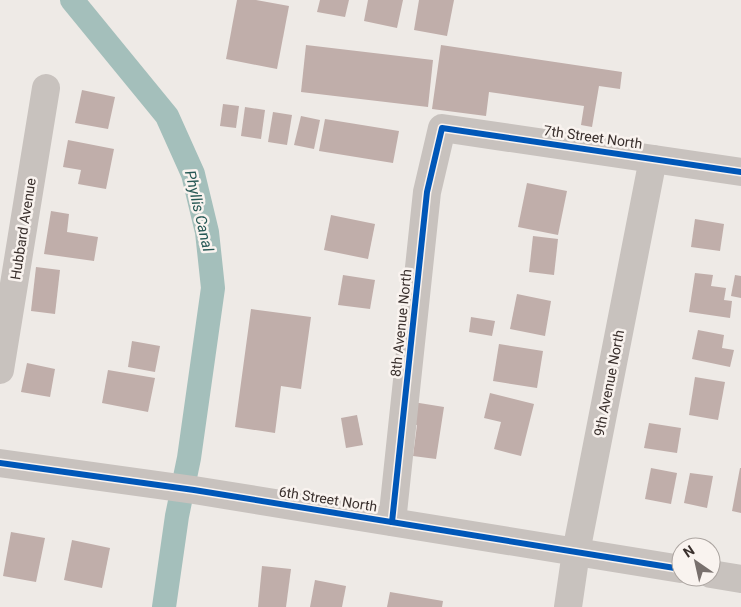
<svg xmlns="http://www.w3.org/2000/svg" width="741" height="607" viewBox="0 0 741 607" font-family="Roboto,sans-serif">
	<rect width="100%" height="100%" fill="#eeeae6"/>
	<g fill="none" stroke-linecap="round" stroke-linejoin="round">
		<polyline stroke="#a4bfbb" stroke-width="24" points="72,0 167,116 193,174 207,232 213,288 189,458 177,516 164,607"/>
	</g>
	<g fill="#c0aeaa">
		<polygon points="237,0 256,0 289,6 277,69 226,59"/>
		<polygon points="320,0 349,0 345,17 317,12"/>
		<polygon points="368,0 403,0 397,28 364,21"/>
		<polygon points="419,0 454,0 447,36 414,30"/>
		<polygon points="306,45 433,60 428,107 301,92"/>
		<polygon points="441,45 622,72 620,89 599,86 592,127 581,125 584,106 489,92 486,116 432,109"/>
		<polygon points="82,90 115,97 108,129 75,123"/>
		<polygon points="223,104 239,106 236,128 220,126"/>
		<polygon points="245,107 265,110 261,139 241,136"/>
		<polygon points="273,112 292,115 287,145 268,142"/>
		<polygon points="301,116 320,120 314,149 294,145"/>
		<polygon points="325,119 399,131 393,163 319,151"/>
		<polygon points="68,140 114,149 106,189 78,184 81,170 63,167"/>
		<polygon points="527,183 567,191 558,235 518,227"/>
		<polygon points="51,211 69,214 67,232 98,237 94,261 44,254"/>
		<polygon points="331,215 375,224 368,259 324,250"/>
		<polygon points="695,219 724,224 720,251 691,247"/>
		<polygon points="533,236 558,239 554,275 529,272"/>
		<polygon points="36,267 60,270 55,314 31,311"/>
		<polygon points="695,273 713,275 711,286 726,288 724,300 732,301 730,318 689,312"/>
		<polygon points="343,275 375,280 370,309 338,305"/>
		<polygon points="735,275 741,276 741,298 731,296"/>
		<polygon points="517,294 551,301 545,336 510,329"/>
		<polygon points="251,309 311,317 301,389 281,386 275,433 235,427"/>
		<polygon points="471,317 495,321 492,336 469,332"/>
		<polygon points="698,330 724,335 722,348 734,350 730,367 692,359"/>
		<polygon points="132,341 160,346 155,372 128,367"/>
		<polygon points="499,344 543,351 537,388 493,381"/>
		<polygon points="27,363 55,369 50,397 21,392"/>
		<polygon points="108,370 155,378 148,412 102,403"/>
		<polygon points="695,377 725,382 718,420 689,415"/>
		<polygon points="490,393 534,404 521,456 494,449 501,422 484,418"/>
		<polygon points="413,402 444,407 436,459 413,456 417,425 410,424"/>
		<polygon points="357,415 363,445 346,448 341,418"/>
		<polygon points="649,423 681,428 677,453 644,448"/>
		<polygon points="651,468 677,473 671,504 645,499"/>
		<polygon points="740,468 741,468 741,513 732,511"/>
		<polygon points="690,473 713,476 707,508 684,503"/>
		<polygon points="11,532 45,538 36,582 3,576"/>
		<polygon points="72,540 110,548 102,588 64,580"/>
		<polygon points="262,566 291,569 286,607 258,607"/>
		<polygon points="315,580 346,586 342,607 310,607"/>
		<polygon points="390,592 443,601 442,607 387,607"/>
	</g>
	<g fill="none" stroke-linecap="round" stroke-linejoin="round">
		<g stroke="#c8c2be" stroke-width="28">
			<polyline points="0,370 46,88"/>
			<polyline points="0,463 194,490 681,569"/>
			<polyline points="392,522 427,192 442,128 741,172"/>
			<polyline points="711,574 741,579"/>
			<polyline points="568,607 576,552 653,159"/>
		</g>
		<g stroke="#f9f3ef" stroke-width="9">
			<g id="cycleway">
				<polyline points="0,463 194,490 681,569"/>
				<polyline points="392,522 427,192 442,128 741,172"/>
			</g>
		</g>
		<use href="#cycleway" stroke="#0057b8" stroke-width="6"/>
	</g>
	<g text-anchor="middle" stroke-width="5" stroke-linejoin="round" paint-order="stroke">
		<g font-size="14" fill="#392f2c" stroke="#f9f3ef">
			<text transform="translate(593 137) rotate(8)" y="5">7th Street North</text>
			<text transform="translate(23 229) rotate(-81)" y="5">Hubbard Avenue</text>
			<text transform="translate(401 323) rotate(-84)" y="5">8th Avenue North</text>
			<text transform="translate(609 383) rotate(-79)" y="5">9th Avenue North</text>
			<text transform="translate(328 499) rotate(9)" y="5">6th Street North</text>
		</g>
		<g font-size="15" font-style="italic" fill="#255754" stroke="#f9f3ef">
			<text transform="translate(199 211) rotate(77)" y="5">Phyllis Canal</text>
		</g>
	</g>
	<g transform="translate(696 562) rotate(326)"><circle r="24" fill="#f9f3ef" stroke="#aca5a1"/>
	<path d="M0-4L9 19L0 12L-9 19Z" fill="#78706d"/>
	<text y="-8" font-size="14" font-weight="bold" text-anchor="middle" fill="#392f2c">N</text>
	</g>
</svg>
